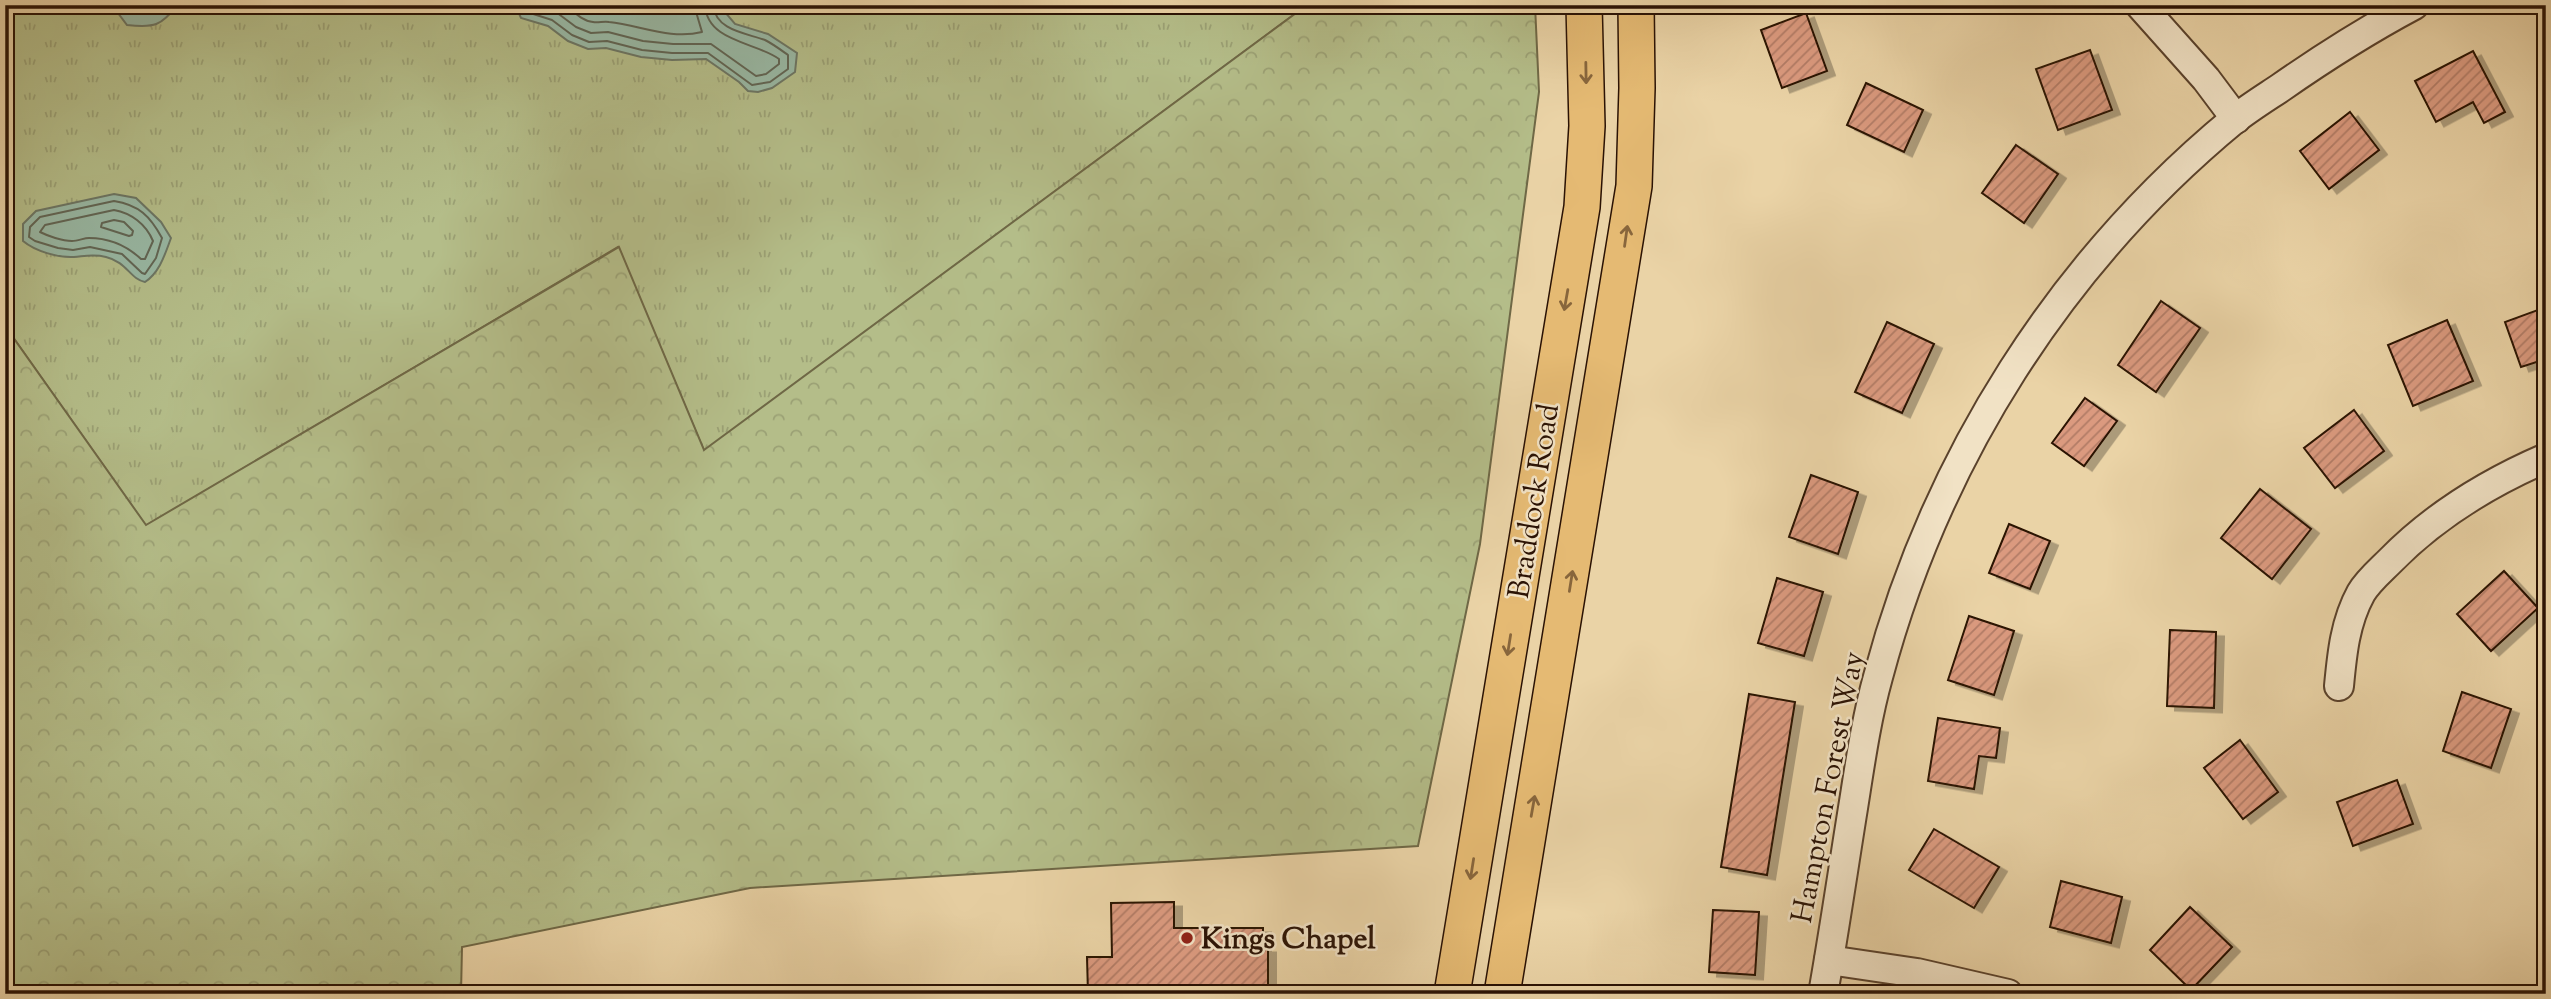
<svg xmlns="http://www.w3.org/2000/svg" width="2551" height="999" viewBox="0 0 2551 999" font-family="'Sorts Mill Goudy',serif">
	<defs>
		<pattern id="grass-tufts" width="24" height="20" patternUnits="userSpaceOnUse" patternTransform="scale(1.75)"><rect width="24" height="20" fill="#b4bd89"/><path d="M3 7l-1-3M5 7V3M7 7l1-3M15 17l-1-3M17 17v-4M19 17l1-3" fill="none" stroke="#9ba175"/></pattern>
		<pattern id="forest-crowns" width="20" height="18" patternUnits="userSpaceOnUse" patternTransform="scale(1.75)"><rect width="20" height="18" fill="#b4bd89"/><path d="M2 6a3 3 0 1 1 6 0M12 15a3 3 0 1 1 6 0" fill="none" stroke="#9ba175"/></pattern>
		<pattern id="building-hatch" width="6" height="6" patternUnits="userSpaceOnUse" patternTransform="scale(1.75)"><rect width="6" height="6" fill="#db9a7f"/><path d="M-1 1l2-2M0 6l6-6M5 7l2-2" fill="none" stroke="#b27c66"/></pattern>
		<filter id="shadow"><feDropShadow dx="8" dy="4.5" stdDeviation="0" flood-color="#0004"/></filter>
	</defs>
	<rect width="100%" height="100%" fill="#ead3a6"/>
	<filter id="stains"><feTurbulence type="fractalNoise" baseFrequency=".00286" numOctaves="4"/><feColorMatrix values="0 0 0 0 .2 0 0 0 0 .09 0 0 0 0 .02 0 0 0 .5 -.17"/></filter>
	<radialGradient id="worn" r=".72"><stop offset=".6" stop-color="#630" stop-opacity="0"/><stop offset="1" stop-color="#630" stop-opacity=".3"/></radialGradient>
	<polygon fill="url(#grass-tufts)" stroke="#6f6846" stroke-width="2" points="5,5 1307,5 704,451 618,247 146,526 5,326"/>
	<polygon fill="url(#forest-crowns)" stroke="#6f6846" stroke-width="2" points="1307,5 1535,5 1539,92 1480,544 1418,846 750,888 462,947 461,994 5,994 5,326 146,525 619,247 704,450"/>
	<g fill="#98b8a4" stroke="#6c7664" stroke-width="2">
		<path d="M112,5h66c-19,21 -22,23 -51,20z"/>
		<polygon points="515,5 719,5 735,24 768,34 797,53 795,72 772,88 758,92 748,91 739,82 706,59 672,60 641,57 606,48 588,49 568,41 548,26 521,18"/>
		<path d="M114,194l22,4 25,24 10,16c-6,16 -11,34 -26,44 -15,-3 -18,-20 -39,-25 -12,-3 -20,-1 -32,0 -16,1 -39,-6 -51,-16v-17l13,-13z"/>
	</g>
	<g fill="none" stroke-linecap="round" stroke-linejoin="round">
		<g stroke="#616554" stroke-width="2">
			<path d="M523,5l4,7 25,8 20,15 17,7 18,-1 35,9 30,3h36l44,32 18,-3 18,-13v-14c-7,-5 -15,-11 -23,-15 -19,-7 -49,-9 -52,-35"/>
			<path d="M535,5l21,7 20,15 15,6 17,-1 35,9 30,3h38l45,32 10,-2 13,-10v-5c-23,-17 -72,-17 -74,-54"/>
			<path d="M565,5c8,6 17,16 28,17 5,1 11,-1 16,0 31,3 61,18 93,10l-8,-27"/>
			<path d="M114,201c25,4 36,15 48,37l-6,20 -11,16 -3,-1 -20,-19 -32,-7 -17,3 -15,-2 -23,-7 -6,-4 1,-10 10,-10z"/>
			<path d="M114,210c17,3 32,14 39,31l-8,18h-4c-14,-13 -31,-21 -52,-21 -5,0 -11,3 -17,3 -10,0 -24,-5 -32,-9l5,-7z"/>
			<polygon points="114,220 124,222 133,231 132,235 129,236 101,227 102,223"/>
		</g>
	</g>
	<g fill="url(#building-hatch)" stroke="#2a1204" stroke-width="2" filter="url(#shadow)">
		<polygon points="1806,13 1827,71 1782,88 1761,30"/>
		<polygon points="2090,50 2112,110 2058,130 2036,69"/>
		<polygon points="2473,51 2505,112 2484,123 2473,102 2436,122 2415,81"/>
		<polygon points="1866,83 1923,110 1904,152 1847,125"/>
		<polygon points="2350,112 2379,150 2329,189 2300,151"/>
		<polygon points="2016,145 2058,174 2024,223 1982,193"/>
		<polygon points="2161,301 2200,328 2156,392 2118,365"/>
		<polygon points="2546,307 2546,359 2521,367 2505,322"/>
		<polygon points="2447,320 2473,381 2413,406 2388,345"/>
		<polygon points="1887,322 1934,344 1902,413 1855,392"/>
		<polygon points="2085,398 2117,421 2084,466 2052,443"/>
		<polygon points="2354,410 2384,451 2335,488 2304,448"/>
		<polygon points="1811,475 1858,492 1838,554 1789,537"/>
		<polygon points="2260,489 2311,529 2272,579 2221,538"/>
		<polygon points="2009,524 2050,541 2030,589 1989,573"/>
		<polygon points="2504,571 2538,608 2491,651 2457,614"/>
		<polygon points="1777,578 1823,592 1804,656 1758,643"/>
		<polygon points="1969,616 2014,631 1994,695 1948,680"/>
		<polygon points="2170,630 2216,632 2214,708 2167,706"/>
		<polygon points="2462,692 2511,709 2491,768 2443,751"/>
		<polygon points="1749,694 1795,702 1767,875 1721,867"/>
		<polygon points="1938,718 2000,728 1996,758 1979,756 1974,789 1928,781"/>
		<polygon points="2240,740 2278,792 2243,819 2204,768"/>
		<polygon points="2397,780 2413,824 2353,846 2337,802"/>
		<polygon points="1934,829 1999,867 1974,908 1909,870"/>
		<polygon points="2061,881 2122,897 2111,943 2050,927"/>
		<polygon points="1174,902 1174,928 1263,928 1263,948 1268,948 1268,994 1088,994 1087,957 1112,957 1111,903"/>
		<polygon points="2190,907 2232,947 2191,990 2150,950"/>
		<polygon points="1713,910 1759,912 1755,975 1709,972"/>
	</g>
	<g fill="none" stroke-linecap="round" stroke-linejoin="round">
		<g stroke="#5a422c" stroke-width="32">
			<g id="minor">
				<polyline points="2140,5 2206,79 2236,119"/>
				<path d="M2339,686c3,-32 6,-64 22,-93 7,-12 19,-22 29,-32 44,-45 98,-78 156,-103"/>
				<polyline points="1829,960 1917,973 2008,994"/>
				<path d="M1823,994c11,-62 20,-124 30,-186 7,-44 13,-88 25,-131 58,-218 182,-414 357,-558 14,-11 30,-21 45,-31 43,-30 87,-58 134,-83"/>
			</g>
		</g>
		<g stroke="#2a1204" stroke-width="38">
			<g id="major">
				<polyline points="1452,994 1582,207 1587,126 1584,5"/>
				<polyline points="1502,994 1634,186 1637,88 1636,5"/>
			</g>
		</g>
		<use href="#minor" stroke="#f1e2c5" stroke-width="28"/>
		<use href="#major" stroke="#e5ba73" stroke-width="35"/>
	</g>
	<defs><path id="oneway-shaft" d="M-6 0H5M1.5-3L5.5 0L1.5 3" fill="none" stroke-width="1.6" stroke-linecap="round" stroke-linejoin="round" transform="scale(1.75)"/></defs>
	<g stroke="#88663c">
		<use href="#oneway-shaft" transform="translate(1586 73) rotate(89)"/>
		<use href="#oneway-shaft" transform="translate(1626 236) rotate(-82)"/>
		<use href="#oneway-shaft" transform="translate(1566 300) rotate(100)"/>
		<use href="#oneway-shaft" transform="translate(1571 581) rotate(-81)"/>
		<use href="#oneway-shaft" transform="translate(1509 645) rotate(99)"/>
		<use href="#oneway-shaft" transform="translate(1533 806) rotate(-80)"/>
		<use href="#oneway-shaft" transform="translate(1472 869) rotate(99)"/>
	</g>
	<circle fill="#8f2418" stroke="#f1e2c5" stroke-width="2.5" cx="1187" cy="938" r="7"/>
	<g text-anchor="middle" stroke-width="5" stroke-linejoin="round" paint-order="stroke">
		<g font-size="30" fill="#2a1204" stroke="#f1e2c5">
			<text transform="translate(1533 501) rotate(-81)" y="10">Braddock Road</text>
			<text transform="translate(1827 787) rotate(-79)" y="10">Hampton Forest Way</text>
		</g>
		<g font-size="30" font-weight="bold" fill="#2a1204" stroke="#f1e2c5" text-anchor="start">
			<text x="1201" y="948">Kings Chapel</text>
		</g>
	</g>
	<rect width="2551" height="999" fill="none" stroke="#ead3a6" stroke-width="28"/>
	<rect x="7" y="7" width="2537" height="985" fill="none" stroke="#2a1204" stroke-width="3.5"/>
	<rect x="14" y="14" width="2523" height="971" fill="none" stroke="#2a1204" stroke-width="2"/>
	<rect width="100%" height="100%" filter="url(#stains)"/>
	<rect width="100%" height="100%" fill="url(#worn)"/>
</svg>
